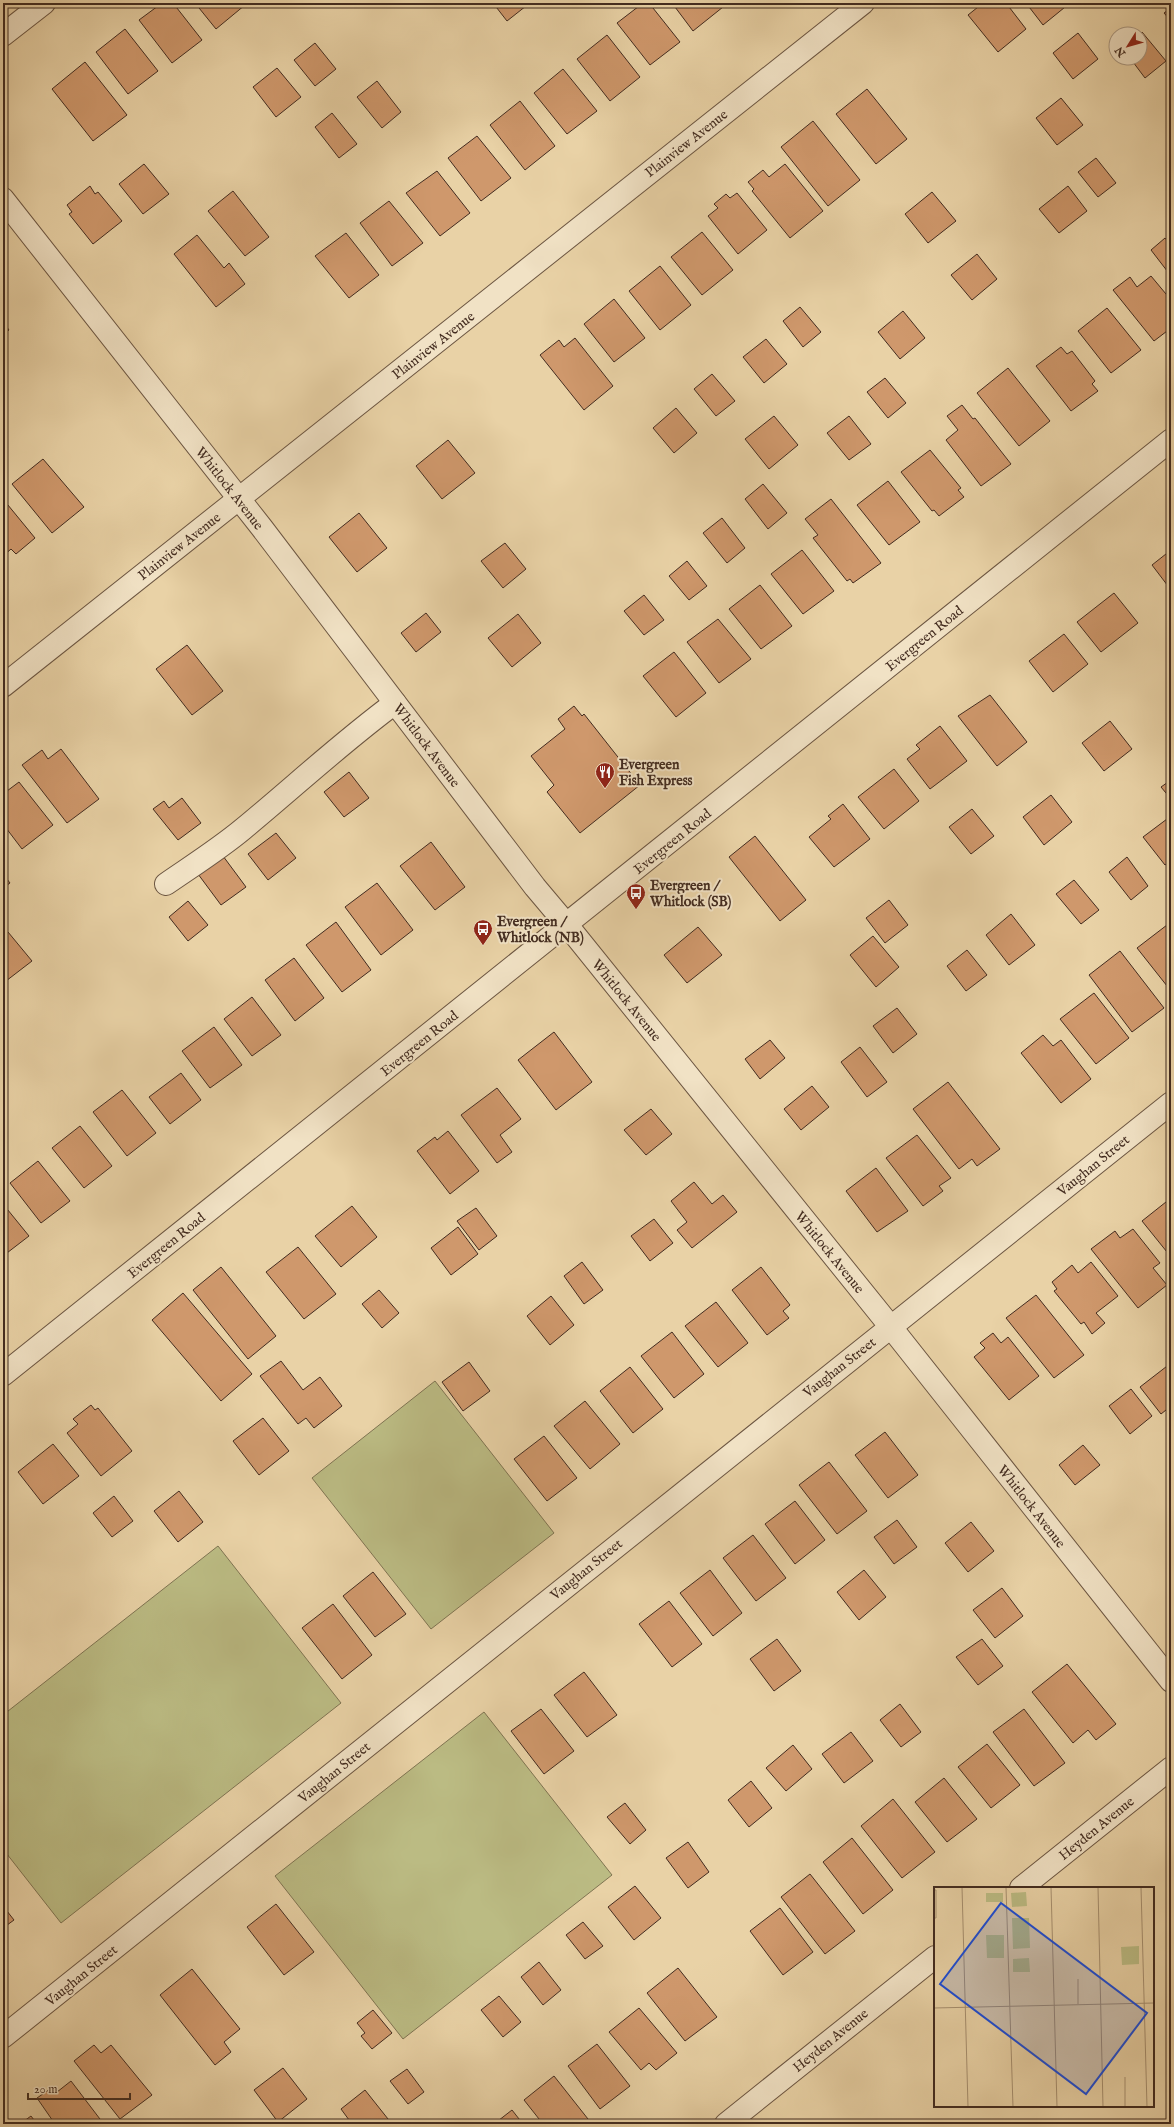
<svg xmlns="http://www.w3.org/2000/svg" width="1174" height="2127" viewBox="0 0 1174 2127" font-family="'IM FELL English',serif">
	<rect width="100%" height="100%" fill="#e9d2a6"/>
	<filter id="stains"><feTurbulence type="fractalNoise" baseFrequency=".005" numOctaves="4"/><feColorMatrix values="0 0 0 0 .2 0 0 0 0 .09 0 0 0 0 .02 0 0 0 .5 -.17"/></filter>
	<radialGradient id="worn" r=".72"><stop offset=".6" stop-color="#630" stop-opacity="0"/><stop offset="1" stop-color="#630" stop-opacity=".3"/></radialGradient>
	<g fill="#bbbb83" stroke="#7f7452">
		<polygon points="435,1381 554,1533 431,1629 312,1478"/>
		<polygon points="218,1546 341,1703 61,1923 3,1849 3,1715"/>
		<polygon points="484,1712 612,1875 403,2039 275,1876"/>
	</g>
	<g fill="#cf986c" stroke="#432c20">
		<polygon points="162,3 173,3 202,40 172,63 139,20"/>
		<polygon points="195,3 243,3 245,5 216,29"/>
		<polygon points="493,3 523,3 526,6 507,21"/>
		<polygon points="643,3 649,3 680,42 650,65 617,23"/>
		<polygon points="672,3 720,3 723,7 693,31"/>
		<polygon points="983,3 1006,3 1026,29 998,52 968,15"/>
		<polygon points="1026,3 1070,3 1043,25"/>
		<polygon points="1171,8 1171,21 1164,13"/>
		<polygon points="125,29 158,71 128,94 96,52"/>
		<polygon points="1142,32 1166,61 1145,78 1130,58 1140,58 1140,34"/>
		<polygon points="1078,33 1098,59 1073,79 1053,53"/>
		<polygon points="607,35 640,77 610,101 577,59"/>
		<polygon points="315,43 336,69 315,86 294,60"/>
		<polygon points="85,62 127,115 93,141 52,89"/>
		<polygon points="277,68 301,97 276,117 253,87"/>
		<polygon points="563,69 597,111 567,134 534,93"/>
		<polygon points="377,81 401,112 382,128 357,97"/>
		<polygon points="867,89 907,139 876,164 836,114"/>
		<polygon points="1061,98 1083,125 1057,145 1036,118"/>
		<polygon points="520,101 555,146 525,170 490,125"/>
		<polygon points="332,113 357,144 339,158 315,127"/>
		<polygon points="813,121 860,180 828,206 781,147"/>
		<polygon points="477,136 511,178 481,201 448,158"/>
		<polygon points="1096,158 1116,183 1098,197 1078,172"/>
		<polygon points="144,164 169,194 143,214 119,184"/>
		<polygon points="785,164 823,211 790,238 752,191 754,189 748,182 763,170 769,177"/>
		<polygon points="437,171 470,213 440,236 406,193"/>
		<polygon points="90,186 95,194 98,192 122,221 93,244 69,214 72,212 67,205"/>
		<polygon points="1068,186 1087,211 1059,233 1039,209"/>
		<polygon points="233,191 269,237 245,256 208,211"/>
		<polygon points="932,192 956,221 928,243 905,214"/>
		<polygon points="737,193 767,230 738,254 708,216 718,208 714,204 726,194 730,198"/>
		<polygon points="389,201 423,243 392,266 360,223"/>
		<polygon points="702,232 733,270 702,295 671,257"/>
		<polygon points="346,233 379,275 349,298 315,256"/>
		<polygon points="197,235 224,268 229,263 245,284 216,307 174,254"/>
		<polygon points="1165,238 1171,245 1171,276 1151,250"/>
		<polygon points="977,254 997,279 972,300 951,275"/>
		<polygon points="660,266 691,305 660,330 629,291"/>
		<polygon points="1151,276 1171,300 1171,328 1154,341 1113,290 1130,277 1137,287"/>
		<polygon points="614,299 645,338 614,362 584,324"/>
		<polygon points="800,307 821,332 803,347 783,321"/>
		<polygon points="1107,308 1141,350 1111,373 1078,331"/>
		<polygon points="903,311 925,338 900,359 878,332"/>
		<polygon points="3,322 9,330 3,335"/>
		<polygon points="575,338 613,386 584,410 540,355 559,340 564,347"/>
		<polygon points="766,339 787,364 764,383 743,357"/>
		<polygon points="1061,347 1067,354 1072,351 1095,381 1092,384 1098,391 1071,411 1036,366"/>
		<polygon points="1008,368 1050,421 1019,446 977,393"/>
		<polygon points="712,374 735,401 716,416 694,389"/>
		<polygon points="885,378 906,403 888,418 867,392"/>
		<polygon points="962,405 973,419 975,418 1011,464 981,486 946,440 958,430 947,416"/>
		<polygon points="676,408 697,433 674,453 653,428"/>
		<polygon points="774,416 798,445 769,469 745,439"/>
		<polygon points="849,416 871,444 849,460 827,433"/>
		<polygon points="448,440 475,473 442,499 416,466"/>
		<polygon points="930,450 961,488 958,490 964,497 939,516 934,510 932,511 901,472"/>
		<polygon points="43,459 84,507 52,533 12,484"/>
		<polygon points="888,481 920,522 889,545 857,505"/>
		<polygon points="763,484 787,513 768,529 745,499"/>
		<polygon points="3,499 35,538 16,554 11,549 3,556"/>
		<polygon points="831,499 881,563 853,583 850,579 847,581 813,538 818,535 805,519"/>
		<polygon points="359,513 387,548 357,572 329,537"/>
		<polygon points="722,518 745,548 727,563 703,533"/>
		<polygon points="505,543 526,569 503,588 481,561"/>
		<polygon points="802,550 834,591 803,614 771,574"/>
		<polygon points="1171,550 1171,590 1152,565"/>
		<polygon points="687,561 707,586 689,600 669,576"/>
		<polygon points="760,585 792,626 761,649 729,609"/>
		<polygon points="1114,593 1138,623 1101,652 1077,622"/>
		<polygon points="644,595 664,620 644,635 624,611"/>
		<polygon points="426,613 441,632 416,652 401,633"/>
		<polygon points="518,614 541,643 512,667 488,638"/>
		<polygon points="718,619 751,659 719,683 687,642"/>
		<polygon points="1064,634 1088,664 1053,692 1029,661"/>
		<polygon points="187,645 223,691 192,715 156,669"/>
		<polygon points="674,652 706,693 676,717 643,676"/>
		<polygon points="990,695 1027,742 997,766 958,716"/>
		<polygon points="574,706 582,716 584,714 640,785 580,833 547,792 554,785 531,756 565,729 558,719"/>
		<polygon points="1110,721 1132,749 1104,771 1082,743"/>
		<polygon points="940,726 967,761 930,789 907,759 920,749 916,745"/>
		<polygon points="61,749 99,799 67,823 22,765 42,750 48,759"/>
		<polygon points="894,769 919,801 884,829 858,797"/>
		<polygon points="349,772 369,798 344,817 324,792"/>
		<polygon points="1171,780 1171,799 1161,787"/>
		<polygon points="19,782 53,825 22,849 3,824 3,794"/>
		<polygon points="1051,795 1072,822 1044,845 1023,817"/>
		<polygon points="182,798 201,823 178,840 153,809 164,801 169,808"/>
		<polygon points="843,804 870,839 834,867 809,837 831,819 828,816"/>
		<polygon points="972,809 994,836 971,854 949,827"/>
		<polygon points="1167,819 1171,824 1171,861 1165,865 1143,837"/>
		<polygon points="276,833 296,858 268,880 248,854"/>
		<polygon points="755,836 806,900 780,921 729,857"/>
		<polygon points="431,842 465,887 435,910 400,866"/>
		<polygon points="223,856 246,887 221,905 198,874"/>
		<polygon points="1127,857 1148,886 1131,900 1109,872"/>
		<polygon points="3,874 10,883 3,888"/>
		<polygon points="1074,880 1099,910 1081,924 1056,894"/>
		<polygon points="377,883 413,930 381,955 345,907"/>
		<polygon points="889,900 908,925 885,943 866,918"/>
		<polygon points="188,901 208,925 188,941 169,917"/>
		<polygon points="1011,914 1035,945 1009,965 986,935"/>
		<polygon points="336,922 371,970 342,992 306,945"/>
		<polygon points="1167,925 1171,930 1171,991 1137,948"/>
		<polygon points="698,927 722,955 687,983 664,955"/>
		<polygon points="8,932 32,961 6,981 3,977 3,936"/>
		<polygon points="873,936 899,967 876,987 850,955"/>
		<polygon points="967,950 987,975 966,991 947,966"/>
		<polygon points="1120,951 1164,1008 1132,1032 1089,975"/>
		<polygon points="294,958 324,998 295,1021 265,980"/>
		<polygon points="1094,993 1129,1038 1096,1064 1060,1019"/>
		<polygon points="252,997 281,1035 252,1056 224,1019"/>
		<polygon points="897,1008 917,1034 893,1053 873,1026"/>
		<polygon points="214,1027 242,1065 210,1088 182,1051"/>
		<polygon points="554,1032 592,1082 556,1110 518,1060"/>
		<polygon points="1043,1035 1053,1046 1061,1040 1091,1079 1061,1103 1021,1053"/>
		<polygon points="770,1040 785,1058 760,1079 745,1059"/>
		<polygon points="860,1047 887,1082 867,1097 841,1062"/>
		<polygon points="181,1073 201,1100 170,1124 149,1097"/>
		<polygon points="948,1082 1000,1149 977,1166 972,1159 959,1169 913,1109"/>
		<polygon points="812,1086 829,1107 801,1130 784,1109"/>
		<polygon points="497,1088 521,1119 500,1135 512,1152 497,1163 461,1115"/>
		<polygon points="122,1090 156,1133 127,1156 93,1112"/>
		<polygon points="651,1109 672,1134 646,1155 624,1130"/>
		<polygon points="80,1126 112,1166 84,1188 52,1148"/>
		<polygon points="448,1131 479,1171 450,1194 417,1151 435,1137 437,1140"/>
		<polygon points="917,1135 951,1178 939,1186 943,1191 923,1206 886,1158"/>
		<polygon points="38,1161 70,1201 41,1223 10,1183"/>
		<polygon points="876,1168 908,1211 877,1232 846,1191"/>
		<polygon points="694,1182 712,1204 723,1195 737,1212 692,1248 677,1230 687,1222 671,1201"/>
		<polygon points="1171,1198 1171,1257 1142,1221"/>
		<polygon points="3,1204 29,1236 3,1256"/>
		<polygon points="352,1206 377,1237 341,1267 315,1236"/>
		<polygon points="476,1208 497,1236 479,1250 457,1221"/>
		<polygon points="654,1219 673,1243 650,1261 631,1236"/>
		<polygon points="458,1227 478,1254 451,1275 431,1248"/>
		<polygon points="1133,1229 1160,1263 1153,1268 1167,1285 1138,1308 1091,1249 1115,1231 1120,1238"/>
		<polygon points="298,1247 336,1294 304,1319 266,1272"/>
		<polygon points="582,1262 603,1290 584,1304 564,1276"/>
		<polygon points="1091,1262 1118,1296 1096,1313 1105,1323 1092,1334 1084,1322 1081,1324 1054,1291 1057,1289 1052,1282 1072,1265 1078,1273"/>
		<polygon points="221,1267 276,1336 248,1359 193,1290"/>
		<polygon points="761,1267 790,1305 783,1311 789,1318 767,1335 732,1290"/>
		<polygon points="379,1290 399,1313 382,1328 362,1304"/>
		<polygon points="183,1293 252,1374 221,1401 152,1320"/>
		<polygon points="1036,1295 1084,1355 1054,1378 1006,1318"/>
		<polygon points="551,1296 574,1325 550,1345 527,1316"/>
		<polygon points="716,1302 748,1343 718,1367 685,1326"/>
		<polygon points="672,1332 704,1374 674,1398 641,1356"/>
		<polygon points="993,1333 1001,1343 1008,1337 1039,1376 1009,1400 974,1357 985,1348 980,1343"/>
		<polygon points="281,1361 303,1390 320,1377 342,1406 314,1428 306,1418 298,1424 260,1376"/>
		<polygon points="469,1362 490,1391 463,1411 442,1382"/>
		<polygon points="1171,1363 1171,1406 1161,1414 1140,1387"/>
		<polygon points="630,1367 663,1409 633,1433 600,1391"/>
		<polygon points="1131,1389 1152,1416 1130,1434 1109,1406"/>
		<polygon points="585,1401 620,1444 590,1469 554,1426"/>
		<polygon points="91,1405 95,1410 98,1408 132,1451 101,1476 67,1433 78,1424 73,1419"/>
		<polygon points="263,1418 289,1451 259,1475 233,1441"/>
		<polygon points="885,1432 918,1475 888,1498 855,1455"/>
		<polygon points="544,1436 577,1478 547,1501 514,1459"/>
		<polygon points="53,1444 79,1476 43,1504 18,1472"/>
		<polygon points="1083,1445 1100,1465 1075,1485 1059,1465"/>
		<polygon points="829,1462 867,1511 837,1534 799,1485"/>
		<polygon points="179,1491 203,1522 178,1542 154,1511"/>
		<polygon points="114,1496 133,1521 112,1537 93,1513"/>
		<polygon points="795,1501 825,1540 795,1564 765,1524"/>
		<polygon points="897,1520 917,1547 894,1564 874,1537"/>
		<polygon points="971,1522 994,1551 968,1572 945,1543"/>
		<polygon points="753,1535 786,1578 756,1601 723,1558"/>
		<polygon points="710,1570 742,1613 713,1636 680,1593"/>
		<polygon points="864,1570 886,1597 859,1620 837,1592"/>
		<polygon points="373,1572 406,1614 375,1637 343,1596"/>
		<polygon points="1002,1588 1023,1616 995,1638 973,1610"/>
		<polygon points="669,1601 702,1644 672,1667 639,1624"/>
		<polygon points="333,1604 372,1655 342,1679 302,1628"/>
		<polygon points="777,1639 801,1671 774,1691 750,1659"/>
		<polygon points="982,1639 1003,1666 978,1685 956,1657"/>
		<polygon points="1067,1664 1116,1724 1096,1740 1088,1730 1073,1743 1032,1692"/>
		<polygon points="584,1672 617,1715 587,1737 554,1695"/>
		<polygon points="900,1704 921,1732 901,1747 880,1720"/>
		<polygon points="541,1709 574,1751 544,1774 511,1731"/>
		<polygon points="1024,1709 1065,1763 1034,1786 993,1732"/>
		<polygon points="851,1732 873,1761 844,1783 822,1754"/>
		<polygon points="987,1744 1020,1785 991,1808 958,1767"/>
		<polygon points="793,1745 812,1769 786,1791 766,1768"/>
		<polygon points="944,1778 977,1819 947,1842 915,1802"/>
		<polygon points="751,1781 772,1808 749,1827 728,1800"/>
		<polygon points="893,1799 935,1852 902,1878 861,1826"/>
		<polygon points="625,1803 646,1830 630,1844 607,1817"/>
		<polygon points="852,1838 893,1890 863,1914 823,1862"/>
		<polygon points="688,1842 709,1872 688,1888 666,1858"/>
		<polygon points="810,1874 855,1931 825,1954 781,1897"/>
		<polygon points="635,1886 661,1918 634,1940 608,1907"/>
		<polygon points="276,1904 314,1952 284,1975 247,1927"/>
		<polygon points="3,1906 14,1920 3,1928"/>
		<polygon points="780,1908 813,1952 783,1975 750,1931"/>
		<polygon points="583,1922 603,1946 585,1959 566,1935"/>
		<polygon points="539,1962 561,1990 543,2005 521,1977"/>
		<polygon points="678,1968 717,2017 685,2041 647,1993"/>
		<polygon points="192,1969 240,2029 224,2042 231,2052 215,2065 160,1995"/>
		<polygon points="499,1996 521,2022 503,2037 481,2010"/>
		<polygon points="639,2008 677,2053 656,2070 649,2063 641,2070 609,2032"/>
		<polygon points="373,2010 392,2033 372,2049 361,2036 365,2033 357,2023"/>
		<polygon points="597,2044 630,2086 600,2109 568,2066"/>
		<polygon points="94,2045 101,2053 111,2045 152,2095 120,2119 74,2061"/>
		<polygon points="283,2068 307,2099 278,2122 254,2090"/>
		<polygon points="407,2069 424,2092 408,2104 390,2081"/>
		<polygon points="554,2076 588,2119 581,2124 543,2124 524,2100"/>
		<polygon points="71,2081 103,2123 55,2124 37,2098 53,2087 57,2092"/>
		<polygon points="365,2090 392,2124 352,2124 341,2109"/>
		<polygon points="512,2110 523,2124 494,2124"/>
		<polygon points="31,2116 37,2124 20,2124"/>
	</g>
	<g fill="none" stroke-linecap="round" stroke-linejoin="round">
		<g stroke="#6c5642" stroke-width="24">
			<g id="minor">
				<polyline points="3,35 44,3"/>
				<polyline points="3,199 262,528 535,887 567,925 890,1326 1171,1681"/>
				<polyline points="3,686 863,3"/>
				<path d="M166,884c26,-18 53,-35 77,-55 51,-42 99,-87 152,-126"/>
				<polyline points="3,1375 1171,440"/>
				<polyline points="1021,1888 1171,1768"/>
				<polyline points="3,2037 1171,1103"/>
				<polyline points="726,2124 935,1957"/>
			</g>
		</g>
		<use href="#minor" stroke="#f1e2c5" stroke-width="22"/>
	</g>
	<defs>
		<g id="restaurant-pin" transform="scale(1)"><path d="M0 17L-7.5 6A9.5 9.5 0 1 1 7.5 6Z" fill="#8f2418" stroke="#f1e2c5"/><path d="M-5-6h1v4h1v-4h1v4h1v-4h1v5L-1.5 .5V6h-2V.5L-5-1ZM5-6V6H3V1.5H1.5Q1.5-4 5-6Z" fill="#fff"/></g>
		<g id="bus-pin" transform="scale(1)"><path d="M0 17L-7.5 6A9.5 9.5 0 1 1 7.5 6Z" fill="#8f2418" stroke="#f1e2c5"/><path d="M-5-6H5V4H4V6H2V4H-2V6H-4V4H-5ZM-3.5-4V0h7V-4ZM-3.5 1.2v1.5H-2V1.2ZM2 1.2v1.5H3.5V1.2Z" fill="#fff"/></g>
	</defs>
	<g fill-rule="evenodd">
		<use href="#restaurant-pin" x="605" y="772"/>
		<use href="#bus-pin" x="636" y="893"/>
		<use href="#bus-pin" x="483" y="929"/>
	</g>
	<g text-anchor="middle" stroke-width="4" stroke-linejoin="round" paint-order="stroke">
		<g font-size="14" fill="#432c20" stroke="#f1e2c5">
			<text transform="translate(686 143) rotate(-38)" y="5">Plainview Avenue</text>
			<text transform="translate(433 345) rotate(-38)" y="5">Plainview Avenue</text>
			<text transform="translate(230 488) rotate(52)" y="5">Whitlock Avenue</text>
			<text transform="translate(179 546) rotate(-38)" y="5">Plainview Avenue</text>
			<text transform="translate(924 638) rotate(-39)" y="5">Evergreen Road</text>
			<text transform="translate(427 745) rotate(53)" y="5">Whitlock Avenue</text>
			<text transform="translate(672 841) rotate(-39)" y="5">Evergreen Road</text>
			<text transform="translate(627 1000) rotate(51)" y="5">Whitlock Avenue</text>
			<text transform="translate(419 1043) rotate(-39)" y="5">Evergreen Road</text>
			<text transform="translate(1093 1165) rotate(-39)" y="5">Vaughan Street</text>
			<text transform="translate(166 1245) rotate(-39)" y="5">Evergreen Road</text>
			<text transform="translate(830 1252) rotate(51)" y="5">Whitlock Avenue</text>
			<text transform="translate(839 1367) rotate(-38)" y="5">Vaughan Street</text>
			<text transform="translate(1032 1506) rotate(52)" y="5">Whitlock Avenue</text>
			<text transform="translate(586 1569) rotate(-39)" y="5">Vaughan Street</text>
			<text transform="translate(334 1772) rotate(-39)" y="5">Vaughan Street</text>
			<text transform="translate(1096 1828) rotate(-39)" y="5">Heyden Avenue</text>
			<text transform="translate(81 1975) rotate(-39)" y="5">Vaughan Street</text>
			<text transform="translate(830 2040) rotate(-39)" y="5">Heyden Avenue</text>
		</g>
		<g font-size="14" font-weight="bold" fill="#432c20" stroke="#f1e2c5" text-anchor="start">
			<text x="619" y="769">Evergreen<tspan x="619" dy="16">Fish Express</tspan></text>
			<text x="650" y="890">Evergreen /<tspan x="650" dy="16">Whitlock (SB)</tspan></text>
			<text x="497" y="926">Evergreen /<tspan x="497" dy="16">Whitlock (NB)</tspan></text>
		</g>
	</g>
	<g transform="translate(934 1887)">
		<rect width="220" height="220" fill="#e9d2a6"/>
		<path d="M92,5l1,14 -15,1 -1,-14zM52,6h17v9h-17zM78,31h17l1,30 -17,1zM52,48h18v23h-17zM205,59v18l-17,1 -1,-18zM95,71l1,14h-17v-13z" fill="#bbbb83"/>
		<path fill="none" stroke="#a79070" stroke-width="1" d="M28,0l6,220M72,0l7,220M117,0l6,220M164,0l5,220M207,0l6,220M0,3h2v28h-2M144,92v25M0,121l220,-5M191,190v30"/>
		<path fill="#1d4ed8" fill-opacity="0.15" stroke="#1d4ed8" stroke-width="2" d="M67,16l146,110 -61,81 -146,-110z"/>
		<rect width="220" height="220" fill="none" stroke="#432c20" stroke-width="2"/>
	</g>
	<rect width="1174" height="2127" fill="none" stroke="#e9d2a6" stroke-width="16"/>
	<rect x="4" y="4" width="1166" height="2119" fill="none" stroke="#432c20" stroke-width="2"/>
	<rect x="8" y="8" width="1158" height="2111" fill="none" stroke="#432c20"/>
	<g transform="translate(1128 46) rotate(233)"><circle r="19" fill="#f1e2c5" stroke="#ab9983"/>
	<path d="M0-3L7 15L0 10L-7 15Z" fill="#8f2418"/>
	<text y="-6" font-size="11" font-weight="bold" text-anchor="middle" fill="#432c20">N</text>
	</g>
	<path d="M28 2093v6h102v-6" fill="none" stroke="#432c20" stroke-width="2"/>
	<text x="34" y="2093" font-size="12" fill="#432c20" stroke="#f1e2c5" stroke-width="3" paint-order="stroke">20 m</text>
	<rect width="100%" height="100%" filter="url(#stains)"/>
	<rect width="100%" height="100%" fill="url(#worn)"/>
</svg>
